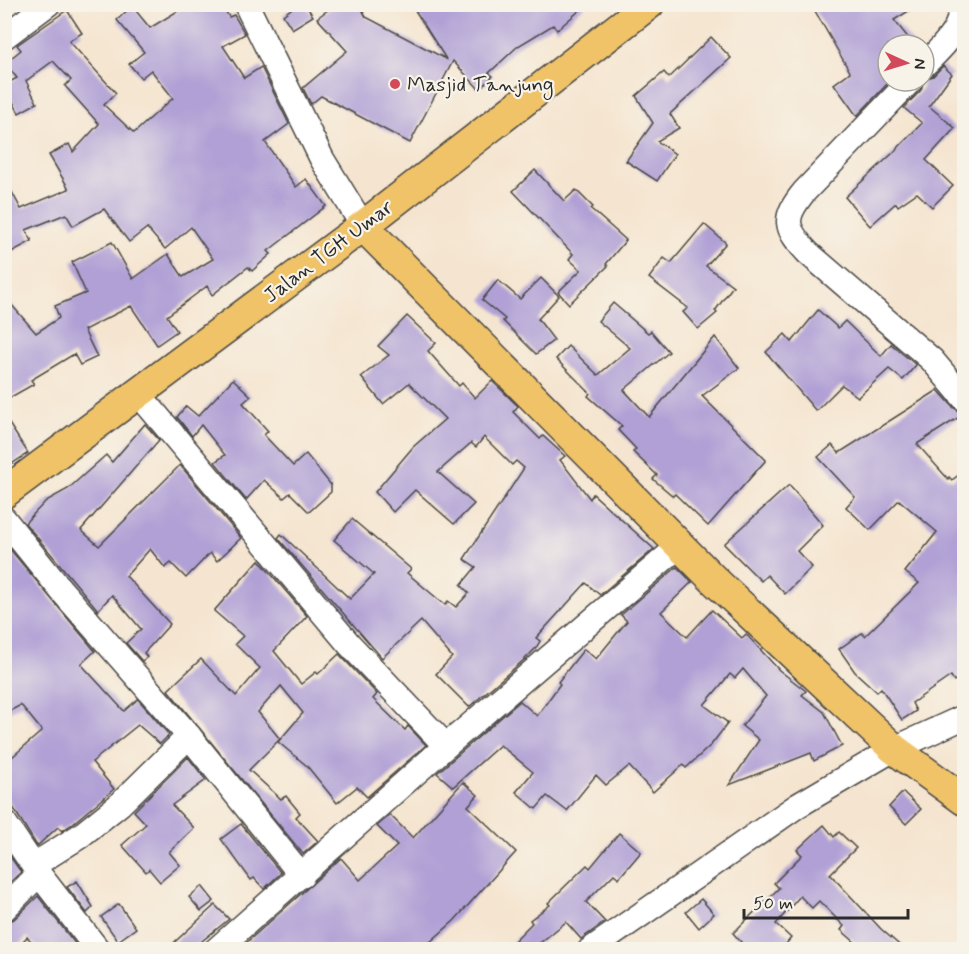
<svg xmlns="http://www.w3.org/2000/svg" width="969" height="954" viewBox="0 0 969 954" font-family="Mynerve,sans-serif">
	<rect width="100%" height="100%" fill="#f7f3e8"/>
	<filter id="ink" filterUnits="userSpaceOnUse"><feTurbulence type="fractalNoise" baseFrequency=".0167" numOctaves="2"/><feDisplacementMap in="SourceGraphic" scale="12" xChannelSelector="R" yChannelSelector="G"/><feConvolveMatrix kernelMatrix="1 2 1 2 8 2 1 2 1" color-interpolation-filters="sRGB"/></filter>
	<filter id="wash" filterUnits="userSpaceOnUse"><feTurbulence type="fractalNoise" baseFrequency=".008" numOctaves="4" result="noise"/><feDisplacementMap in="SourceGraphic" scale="24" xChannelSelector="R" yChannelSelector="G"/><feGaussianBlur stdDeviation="1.35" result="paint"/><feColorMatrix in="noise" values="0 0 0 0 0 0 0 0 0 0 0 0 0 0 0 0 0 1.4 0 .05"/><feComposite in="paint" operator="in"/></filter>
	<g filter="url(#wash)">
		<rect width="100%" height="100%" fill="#f5e5d0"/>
		<g id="blocks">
			<g fill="#b0a0d5">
				<polygon points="189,4 221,4 229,17 234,15 245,34 223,46 244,78 261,67 289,124 265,142 296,187 306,179 326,206 268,251 271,254 252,271 248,267 212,295 207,286 167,316 177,331 157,345 131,306 84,330 97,357 80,365 74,354 31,380 34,384 4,401 4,296 36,333 59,318 55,306 86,293 72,262 112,242 133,279 168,254 183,277 213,259 191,227 165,249 147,228 129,242 104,209 73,226 66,214 26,230 32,241 4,256 4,177 21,209 69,189 49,155 69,144 73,152 99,124 65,86 71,80 53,61 26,81 37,103 19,113 4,85 17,78 5,63 21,50 17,45 67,10 82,33 69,41 116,93 104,105 134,133 173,98 151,70 141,78 129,64 144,52 117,20 132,6 150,28"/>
				<polygon points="298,4 305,4 313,16 292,29 283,15"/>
				<polygon points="336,4 359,4 366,17 446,59 411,4 587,4 557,30 553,25 518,46 489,73 493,76 479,89 453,61 410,143 321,96 311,104 303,88 347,51 317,18"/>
				<polygon points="811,4 920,4 894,20 914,45 888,45 888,81 890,81 857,116 834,84 850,72"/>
				<polygon points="711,37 731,58 670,114 679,128 657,141 675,154 657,181 626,161 653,123 636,96 664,72 669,78"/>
				<polygon points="943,66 952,74 929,106 955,128 926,160 953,186 932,207 917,193 898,206 896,203 870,226 845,197 893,153 922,123 904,108 921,90 924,79 933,76"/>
				<polygon points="535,170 564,201 576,190 593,207 591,209 626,240 606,264 608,266 569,304 558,292 581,270 569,259 573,254 513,191"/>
				<polygon points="704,224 726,243 706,266 733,286 715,311 717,313 698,329 683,312 688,308 649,278 664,258 671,263"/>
				<polygon points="541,278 559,296 538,319 554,340 536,354 503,321 505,319 482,300 498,280 520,299"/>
				<polygon points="613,303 648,333 651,331 669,352 624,390 649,417 715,337 739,368 702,396 766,460 708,526 675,494 673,496 653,479 657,475 633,452 636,449 618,430 622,426 588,396 590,393 556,359 568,346 598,375 630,348 598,321"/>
				<polygon points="818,310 838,328 845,321 881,356 891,344 916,365 903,380 889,369 858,397 842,385 816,411 766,352 785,334 792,342"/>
				<polygon points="407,316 436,343 428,351 459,386 462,383 475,398 492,381 518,406 513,412 540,439 543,436 565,456 560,460 590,499 593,494 654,549 600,595 586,583 536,638 540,641 536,648 525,659 469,707 436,674 452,657 421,621 382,658 278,538 281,534 350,599 374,574 334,540 352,519 411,569 407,573 445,605 448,601 456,607 469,593 461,585 476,567 464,559 524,468 516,461 512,465 484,437 476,447 471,443 438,472 474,504 454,524 415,490 393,512 375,492 413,447 445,419 409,383 383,404 361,377 389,355 378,346"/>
				<polygon points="233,379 251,396 243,403 268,431 264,435 293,466 306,454 331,485 331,492 309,512 290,493 284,498 264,480 246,500 215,462 225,455 201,425 192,436 177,417 186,406 198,416"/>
				<polygon points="938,390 954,408 964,414 917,444 948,479 949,477 952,480 964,471 964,673 954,681 951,676 912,703 916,711 902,720 881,688 877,692 855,672 839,649 862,633 865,636 919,583 905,572 937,532 899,500 870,530 846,507 855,497 818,457 832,445 839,453"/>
				<polygon points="4,416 28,453 4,469"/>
				<polygon points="145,424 159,440 81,530 99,546 180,465 241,538 217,561 210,553 186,578 171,563 165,568 150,549 126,576 170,624 144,653 147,657 142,661 126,643 141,629 112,595 98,610 25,523 46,501 68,489 106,455 112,462"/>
				<polygon points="789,485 823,525 797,551 812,567 785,594 767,575 761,581 724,544"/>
				<polygon points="4,542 95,651 81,664 124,711 138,699 169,735 160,744 138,725 92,762 114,789 72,824 62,831 58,827 37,846 4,793 4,764 42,731 21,705 4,714"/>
				<polygon points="259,560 307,616 274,651 301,684 316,672 318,674 339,654 377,694 373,699 405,730 408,726 426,745 367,797 357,787 337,803 307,766 278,742 303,713 281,686 258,712 280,739 249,770 281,799 286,796 300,813 296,817 318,841 303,854 168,690 201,659 236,696 260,668 235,644 243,636 214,611"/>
				<polygon points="677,567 692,582 661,612 687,637 712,610 742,638 746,634 779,670 806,691 802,695 824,712 842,746 814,761 811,753 729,785 759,740 742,726 766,696 743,669 735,678 730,674 704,705 728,723 711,745 686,768 683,765 653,792 629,766 606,785 596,775 567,811 547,796 536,809 516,792 533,772 500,745 453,787 437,773 520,701 537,716 560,684 558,682 584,649 596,659 627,621 621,615"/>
				<polygon points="188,757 206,780 172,805 194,828 169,852 180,865 160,882 149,869 146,872 122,845 146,824 134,811"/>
				<polygon points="463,782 478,795 468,806 516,852 454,921 421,950 238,950 341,858 360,880 397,846 377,826 390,815 413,838"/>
				<polygon points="903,792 921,809 906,824 889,807"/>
				<polygon points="241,824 281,873 264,889 254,878 251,880 221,839"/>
				<polygon points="824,825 834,837 839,832 856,848 830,874 881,929 905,950 864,950 841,930 844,926 819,901 812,908 800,896 776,924 791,938 781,950 748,950 733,933 779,888 774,883 802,855 797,850"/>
				<polygon points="619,833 641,852 619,878 614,874 586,902 605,922 581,939 566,922 531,950 505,950 532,923 530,920 550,905 548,903 587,865 590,868"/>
				<polygon points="4,848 21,872 4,888"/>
				<polygon points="77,881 93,907 87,913 67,887"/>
				<polygon points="202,886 214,901 201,911 189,897"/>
				<polygon points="38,896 80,950 40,950 27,937 14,950 4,950 4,923 14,919"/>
				<polygon points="701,899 714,914 699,928 686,912"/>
				<polygon points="119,904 136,928 118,941 101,917"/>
				<polygon points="215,905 229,919 191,950 166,950"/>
			</g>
		</g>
	</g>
	<g filter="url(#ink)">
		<use href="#blocks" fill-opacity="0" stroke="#494744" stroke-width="1.5"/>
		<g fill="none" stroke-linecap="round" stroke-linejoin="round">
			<g stroke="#494744" stroke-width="27">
				<g id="minor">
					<polyline points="246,4 322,159 363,226"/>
					<polyline points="4,37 48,4"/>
					<path d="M924,65c13,-13 45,-40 33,-61"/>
					<path d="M910,81l-106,111c-22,27 -19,36 4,61l124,107 32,38"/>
					<polyline points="137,392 349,644 446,746"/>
					<polyline points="4,519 61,590 189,736 302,876"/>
					<polyline points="4,822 39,874 98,950"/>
					<polyline points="34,865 80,836 120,804 189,736"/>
					<polyline points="4,909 39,874"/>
					<polyline points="216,950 446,746 679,546"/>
					<polyline points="590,950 797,806 894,749 964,717"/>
				</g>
			</g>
			<g stroke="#494744" stroke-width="33">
				<g id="major">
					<polyline points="363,226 714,580 894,749 964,800"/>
					<polyline points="4,493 363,226 649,4"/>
				</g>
			</g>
			<use href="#minor" stroke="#fff" stroke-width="24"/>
			<use href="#major" stroke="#f0c369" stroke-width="30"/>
		</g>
	</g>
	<circle fill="#d1495b" stroke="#f7f3e8" stroke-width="2" cx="395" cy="84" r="6"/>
	<g text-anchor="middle" stroke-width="4.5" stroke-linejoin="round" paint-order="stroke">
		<g font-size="21" fill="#2b2b2b" stroke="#f7f3e8" text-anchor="start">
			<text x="407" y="91">Masjid Tanjung</text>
		</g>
		<g font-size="21" fill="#2b2b2b" stroke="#f7f3e8">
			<text transform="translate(328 251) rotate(-37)" y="7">Jalan TGH Umar</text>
		</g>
	</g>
	<rect width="969" height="954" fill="none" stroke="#f7f3e8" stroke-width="24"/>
	<g transform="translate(906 63) rotate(94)"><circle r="28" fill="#f7f3e8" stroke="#a5a39c" stroke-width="1.5"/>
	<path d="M0-4.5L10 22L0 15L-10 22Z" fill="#d1495b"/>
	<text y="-9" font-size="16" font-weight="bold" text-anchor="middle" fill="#2b2b2b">N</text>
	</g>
	<path d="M744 909v9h164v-9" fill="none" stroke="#2b2b2b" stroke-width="3"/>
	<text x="753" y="909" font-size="18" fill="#2b2b2b" stroke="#f7f3e8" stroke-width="4.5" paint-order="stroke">50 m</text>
</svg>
